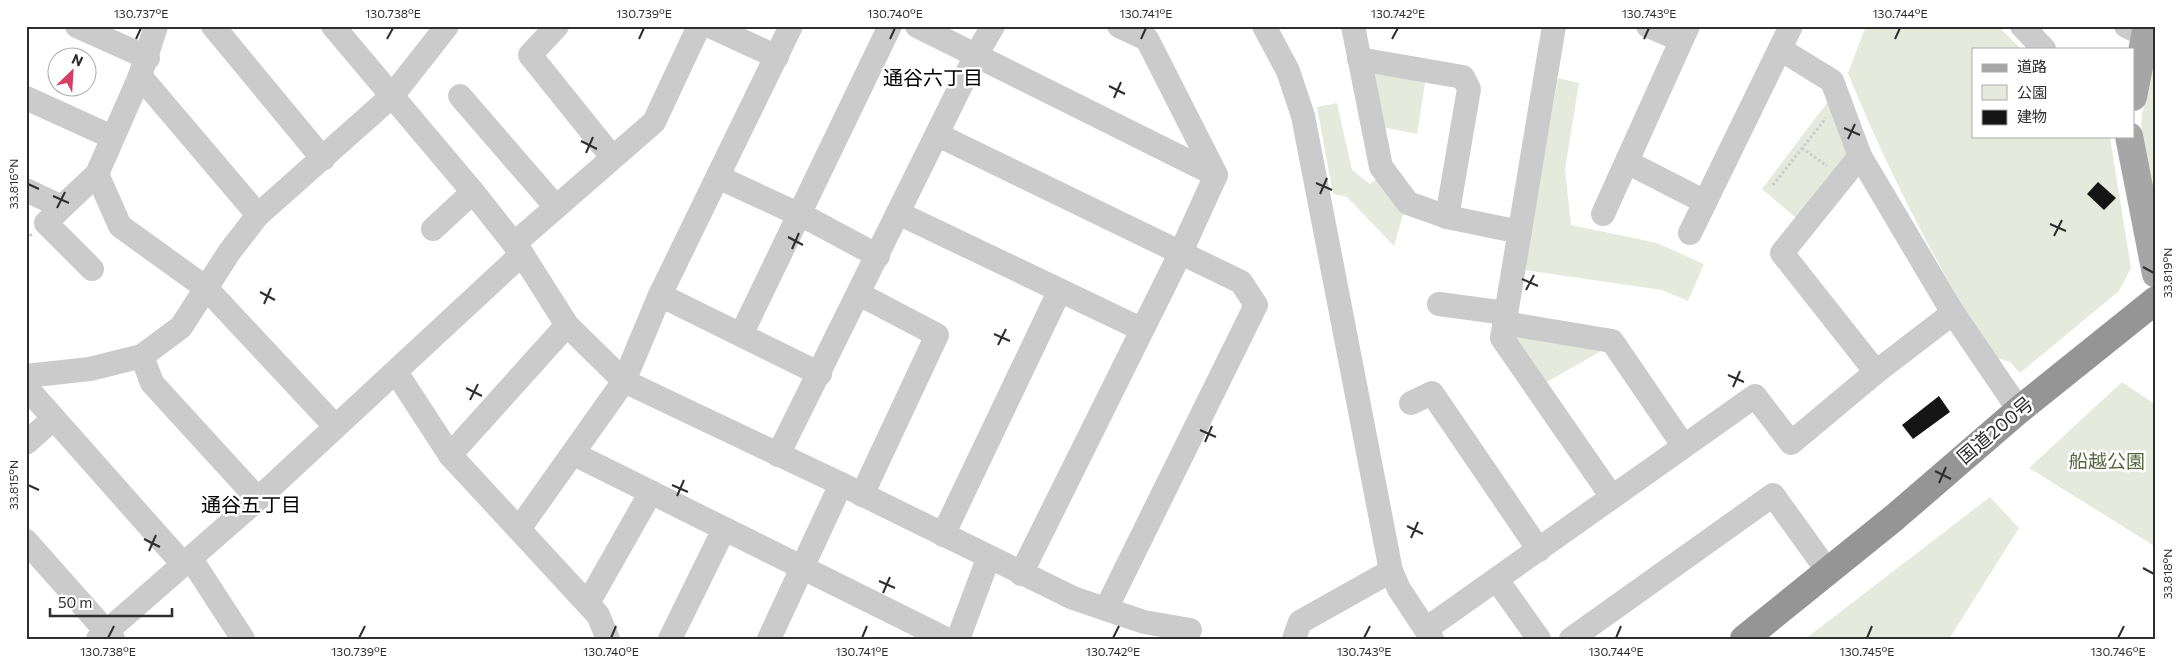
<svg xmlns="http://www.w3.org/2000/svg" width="2182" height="665" viewBox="0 0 2182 665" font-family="Commissioner,'Noto Sans JP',sans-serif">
	<rect width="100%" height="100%" fill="#fff"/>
	<g fill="#e6eadc">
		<path d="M1866,26h132l23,23h-48v87l137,2 21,130 -12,23 -99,82 -10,-11 -17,-5c-56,-91 -105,-185 -145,-284z"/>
		<polygon points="2156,54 2156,242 2140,148 2142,115"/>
		<polygon points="1370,68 1426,77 1417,134 1382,127"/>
		<polygon points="1558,78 1579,83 1565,169 1571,225 1657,243 1704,264 1688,301 1662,290 1524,270"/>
		<polygon points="1830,99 1851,153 1796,218 1762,189"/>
		<polygon points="1337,103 1352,170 1370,184 1378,178 1404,211 1394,246 1347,197 1333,194 1317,107"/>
		<polygon points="1514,331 1608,347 1547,382 1513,340"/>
		<polygon points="2122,382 2156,405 2156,547 2029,468"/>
		<polygon points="1990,497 2019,528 1949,639 1805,639"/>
	</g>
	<g fill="#151515">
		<polygon points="2098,182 2116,198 2104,210 2087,194"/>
		<polygon points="1939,396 1950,412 1913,439 1902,425"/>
	</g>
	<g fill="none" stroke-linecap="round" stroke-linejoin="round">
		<g stroke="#cbcbcb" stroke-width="3" stroke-dasharray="2.5 2.5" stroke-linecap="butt">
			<polyline points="1802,148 1827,166"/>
			<polyline points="1773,185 1826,118"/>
			<polyline points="26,239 32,234"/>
		</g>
		<g stroke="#cbcbcb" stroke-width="24">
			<polyline points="77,26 148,58"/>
			<polyline points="213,26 323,159"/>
			<polyline points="333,26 473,192 522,254 567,325 624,381 841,484 1073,598 1144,622 1190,630"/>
			<polyline points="557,26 530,55 612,157"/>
			<polyline points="710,26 777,57"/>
			<polyline points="917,26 1216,175"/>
			<polyline points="1264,26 1288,71 1303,116 1391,571 1399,589 1432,639"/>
			<polyline points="1353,26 1381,167 1408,203 1447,217 1520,232"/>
			<polyline points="1554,26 1502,338 1612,497"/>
			<polyline points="1648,26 1681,40"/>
			<polyline points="2022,26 2044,49"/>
			<polyline points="2126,26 2145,35"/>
			<polyline points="1780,49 1832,81 1860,156 1953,313 2019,410"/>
			<polyline points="1359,59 1463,77 1469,89 1447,217"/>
			<polyline points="140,76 258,215"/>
			<polyline points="460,96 556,207"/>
			<polyline points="26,98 112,137"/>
			<polyline points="938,135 1241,282 1256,305 1106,609"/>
			<polyline points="1860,156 1782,253 1876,372"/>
			<polyline points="1627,162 1705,202"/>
			<polyline points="97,174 120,226 206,288 335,426"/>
			<polyline points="718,177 813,221 878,256"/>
			<polyline points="26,190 62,207 97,174 140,76 156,26"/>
			<polyline points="62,207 46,223 92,269"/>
			<polyline points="898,213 1141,329"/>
			<polyline points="1603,214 1688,26"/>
			<polyline points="433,229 473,192"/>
			<polyline points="1690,233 1791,26"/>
			<polyline points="514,244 654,122 699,26"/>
			<polyline points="859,294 937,335 862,495"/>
			<polyline points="660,295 820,374"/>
			<polyline points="1439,304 1506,313"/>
			<polyline points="1504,323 1612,341 1683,445"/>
			<polyline points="741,335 890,26"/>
			<polyline points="142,356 152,383 258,499"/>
			<polyline points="396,372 450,455 598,615 608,639"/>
			<polyline points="26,376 90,369 142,356 181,327 230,251 258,215 392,96 447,26"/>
			<polyline points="26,387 183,564"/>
			<polyline points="1411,403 1432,393 1539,550"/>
			<polyline points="26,443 53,419"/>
			<polyline points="574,454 946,639"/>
			<polyline points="450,455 567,325"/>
			<polyline points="778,455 975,57 993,26"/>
			<polyline points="519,529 624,381 660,295 791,26"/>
			<polyline points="943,535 1059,292"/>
			<polyline points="26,541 113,639"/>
			<polyline points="191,559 243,639"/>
			<polyline points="1021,574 1180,254 1216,175 1147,39 1119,26"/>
			<polyline points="1497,580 1539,639"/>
			<polyline points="588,603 651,492"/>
			<polyline points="1426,629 1755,396 1791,443 1876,372 1953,313"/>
			<polyline points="98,639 258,499 522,254"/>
			<polyline points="670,639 724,529"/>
			<polyline points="769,639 841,484"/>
			<polyline points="958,639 988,559"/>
			<polyline points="1294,639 1300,622 1391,571"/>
			<polyline points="1571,639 1773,495 1827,570"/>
		</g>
		<g stroke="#a6a6a6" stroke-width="28">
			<polyline points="2133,97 2147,26"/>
			<polyline points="2129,136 2156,274"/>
		</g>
		<polyline stroke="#959595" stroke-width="28" points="1744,639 1895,517 2019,410 2156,300"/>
	</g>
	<path fill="none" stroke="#2e2e2e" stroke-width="2" d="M136,39l5,-11M387,39l6,-11M639,39l5,-11M890,39l5,-11M1141,39l5,-11M1392,39l6,-11M1644,39l5,-11M1895,39l5,-11M1109,86l16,8M1114,98l7,-16M1844,128l16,7M1848,139l7,-15M581,141l16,8M586,153l7,-16M1316,183l16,7M28,184l11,5M1320,194l7,-16M53,196l16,7M57,208l8,-16M2050,224l16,7M2054,236l8,-16M788,237l15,8M792,249l7,-16M2143,267l11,6M1522,279l16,7M1526,290l8,-15M260,292l15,8M264,304l7,-16M994,334l16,7M998,345l8,-16M1728,375l16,7M1733,387l7,-16M466,388l16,8M470,400l8,-16M1200,430l16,7M1205,442l7,-16M1935,471l16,8M1939,483l7,-16M28,485l11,5M672,485l16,7M677,496l7,-16M1407,526l16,8M1411,538l7,-16M144,539l16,8M149,551l7,-16M2143,568l11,6M879,581l16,7M883,593l7,-16M108,638l6,-12M359,638l6,-12M611,638l5,-12M862,638l5,-12M1113,638l6,-12M1364,638l6,-12M1616,638l5,-12M1867,638l5,-12M2118,638l6,-12"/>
	<g text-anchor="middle" stroke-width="5" stroke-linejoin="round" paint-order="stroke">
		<g font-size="19" fill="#2e2e2e" stroke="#fff">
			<text transform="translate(1995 430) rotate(-40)" y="7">国道200号</text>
		</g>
		<g font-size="19" fill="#58663f" stroke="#fff">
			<text x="2107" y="468">船越公園</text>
		</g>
		<g font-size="20" fill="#000" stroke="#fff">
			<text x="933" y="85">通谷六丁目</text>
			<text x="251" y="512">通谷五丁目</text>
		</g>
	</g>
	<rect width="2182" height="665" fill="none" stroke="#ffffff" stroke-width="55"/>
	<rect x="1972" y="48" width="162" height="90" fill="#ffffff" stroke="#ababab"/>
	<rect x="1982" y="64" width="25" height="8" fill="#a6a6a6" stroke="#ababab"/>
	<text x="2017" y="72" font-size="15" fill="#2e2e2e">道路</text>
	<rect x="1982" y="85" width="25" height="15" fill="#e6eadc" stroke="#ababab"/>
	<text x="2017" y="98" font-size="15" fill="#2e2e2e">公園</text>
	<rect x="1982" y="110" width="25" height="15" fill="#151515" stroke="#ababab"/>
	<text x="2017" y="122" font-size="15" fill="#2e2e2e">建物</text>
	<g transform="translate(72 72) rotate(25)"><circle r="24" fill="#ffffff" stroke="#ababab"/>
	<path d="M0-4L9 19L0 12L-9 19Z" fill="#d83d63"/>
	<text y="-8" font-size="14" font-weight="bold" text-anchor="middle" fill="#2e2e2e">N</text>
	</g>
	<path d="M50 608v8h122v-8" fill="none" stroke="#2e2e2e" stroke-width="2.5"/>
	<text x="58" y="608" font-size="15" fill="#2e2e2e" stroke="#ffffff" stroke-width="4" paint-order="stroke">50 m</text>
	<rect x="28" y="28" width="2126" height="610" fill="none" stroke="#2e2e2e" stroke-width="2"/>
	<g font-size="12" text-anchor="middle" fill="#2e2e2e">
		<text x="141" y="18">130.737°E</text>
		<text x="393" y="18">130.738°E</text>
		<text x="644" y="18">130.739°E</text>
		<text x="895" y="18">130.740°E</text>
		<text x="1146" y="18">130.741°E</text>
		<text x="1398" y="18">130.742°E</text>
		<text x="1649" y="18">130.743°E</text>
		<text x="1900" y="18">130.744°E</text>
		<text transform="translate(14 184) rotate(-90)" y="4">33.816°N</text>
		<text transform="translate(2168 273) rotate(-90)" y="4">33.819°N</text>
		<text transform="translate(14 485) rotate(-90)" y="4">33.815°N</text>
		<text transform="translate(2168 574) rotate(-90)" y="4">33.818°N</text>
		<text x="108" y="656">130.738°E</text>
		<text x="359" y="656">130.739°E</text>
		<text x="611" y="656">130.740°E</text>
		<text x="862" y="656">130.741°E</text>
		<text x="1113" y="656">130.742°E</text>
		<text x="1364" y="656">130.743°E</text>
		<text x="1616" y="656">130.744°E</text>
		<text x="1867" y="656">130.745°E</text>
		<text x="2118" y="656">130.746°E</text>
	</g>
</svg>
